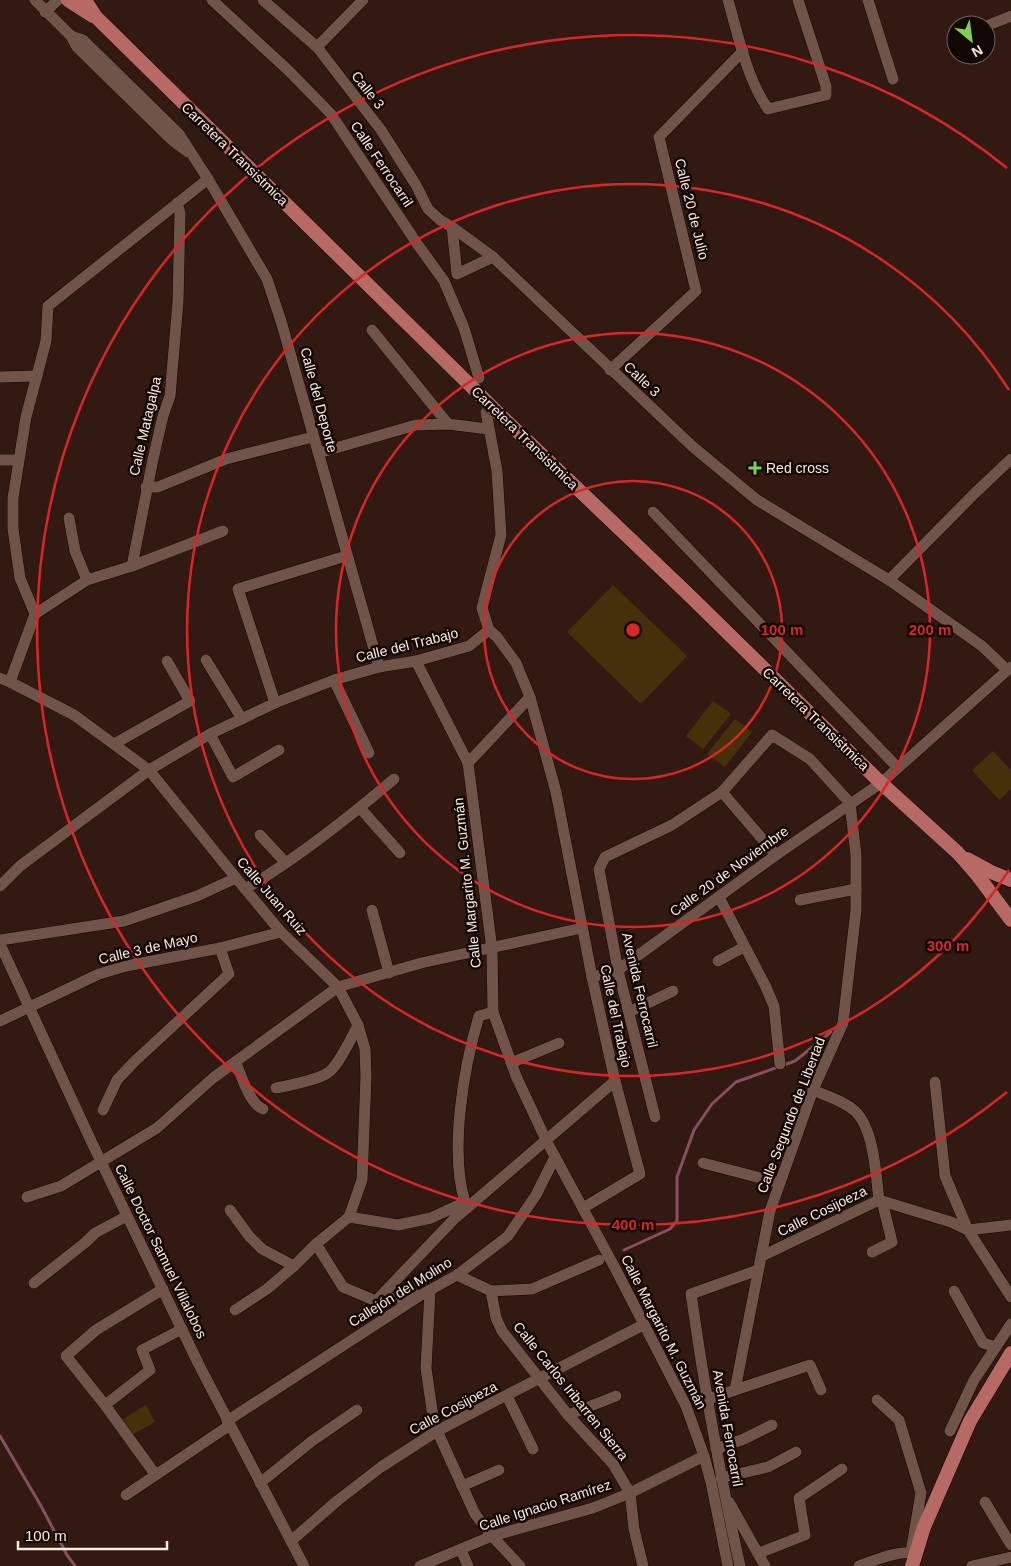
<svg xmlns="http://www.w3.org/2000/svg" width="1011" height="1566" viewBox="0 0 1011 1566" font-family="Helvetica,sans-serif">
	<rect width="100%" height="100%" fill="#321a12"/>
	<g fill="#453009">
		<polygon points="613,585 687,656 641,704 567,632"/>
		<polygon points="713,701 731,714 703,749 686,736"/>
		<polygon points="735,719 752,732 725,767 707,754"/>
		<polygon points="993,751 1011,770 1011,789 999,800 972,770"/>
		<polygon points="146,1405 155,1422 130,1436 120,1421"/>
	</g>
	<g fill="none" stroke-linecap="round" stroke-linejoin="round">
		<g stroke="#874f5f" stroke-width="3">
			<polyline points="624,1250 670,1229 677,1221 677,1177 694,1130 712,1104 736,1082 795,1061 831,1032"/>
			<polyline points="0,1436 41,1506 67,1555 75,1566"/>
		</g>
		<g stroke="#190501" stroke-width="12">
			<g id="minor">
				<polyline points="35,0 71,36 77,47 172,140 188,152"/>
				<polyline points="212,0 289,71 331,114 418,245 444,281 464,328 479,378"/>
				<polyline points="263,0 317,47 381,130 416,185 428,209 440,220 452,227 493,257 692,446 757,500 889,580 982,646 1007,670"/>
				<path d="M728,0c10,35 19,79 40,109l58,-14v-9l-28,-86"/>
				<polyline points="868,0 893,79"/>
				<polyline points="45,12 58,0"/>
				<polyline points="986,26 1011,16"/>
				<polyline points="71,36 83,40 179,134 208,179 267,279 281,321 379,667"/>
				<polyline points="317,47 363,0"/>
				<polyline points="452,227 457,274 493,257"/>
				<polyline points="372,330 448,424"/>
				<polyline points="610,370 696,291 659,137 743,51"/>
				<polyline points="0,377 37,376"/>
				<polyline points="486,412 497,471 501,535 482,608 489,630 497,637 516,663 530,697 556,792 592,977 615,1081 640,1174 583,1208"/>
				<polyline points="318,453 416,425 448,424 488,429"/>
				<polyline points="0,460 18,460"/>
				<polyline points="146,487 158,487 226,459 313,437"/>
				<polyline points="653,512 898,768"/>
				<polyline points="69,518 75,551 87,580"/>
				<polyline points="132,566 153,459 163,416 170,396 178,302 180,213 177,203"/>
				<polyline points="889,580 974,494 1011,459"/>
				<polyline points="35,614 87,580 132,566 223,531"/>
				<polyline points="206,660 242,719"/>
				<polyline points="416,661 468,763 492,949 493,1012 516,1076 546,1140 615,1268 686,1406 704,1456 711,1482 728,1566"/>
				<polyline points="0,678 10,682 74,715 149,770 236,878 281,932 338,987 358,1025 365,1049 366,1077 362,1180 349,1217 316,1244 343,1287 376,1301"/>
				<polyline points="334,680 369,753"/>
				<polyline points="10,682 35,614 20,578 13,529 13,498 26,417 46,341 48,306 208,179"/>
				<polyline points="275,703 238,589 346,556"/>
				<polyline points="210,734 233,777 279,750"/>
				<polyline points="114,744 190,701 167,661"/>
				<polyline points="468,763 530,697"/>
				<polyline points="722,792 776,855"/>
				<polyline points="360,808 400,853"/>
				<polyline points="260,835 286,863"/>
				<polyline points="0,886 20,866 149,770 210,734 275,703 334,680 379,667 416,661 469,646 489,630"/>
				<path d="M245,889c53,-31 102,-70 149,-110"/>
				<polyline points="719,897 765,985 774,1006 780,1064"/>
				<polyline points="800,900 856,889"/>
				<polyline points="372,910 389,973"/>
				<polyline points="0,940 124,921 197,896 236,878"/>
				<polyline points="0,944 93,1145 199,1365 304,1566"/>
				<polyline points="718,961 744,947"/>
				<polyline points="592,977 618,970 776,855 881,783 1011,667"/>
				<polyline points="629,1012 673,991"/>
				<polyline points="0,1021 99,974 126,966 220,948 281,932"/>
				<path d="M236,1063c5,12 14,42 27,46"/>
				<polyline points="511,1063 559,1043"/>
				<polyline points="935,1082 945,1176 968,1230 1011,1297"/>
				<path d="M276,1088c11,-2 45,-9 53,-16 11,-9 22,-34 29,-47"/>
				<path d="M813,1090c14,6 31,11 42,21 19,18 21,64 24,89l4,5 9,37 -20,10"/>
				<polyline points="103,1110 117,1080 134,1062 229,974 220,948"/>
				<polyline points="655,1117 618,970 599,869 605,857 672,825 722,792 772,735 810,759 850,803 856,855 856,910 843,1023 813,1090 770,1211 735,1390 706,1400"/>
				<polyline points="703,1163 780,1183"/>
				<polyline points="27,1197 61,1186 157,1128 213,1078 338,987 421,963 582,928"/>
				<path d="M465,1202c-16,-51 -1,-136 14,-186l14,-4"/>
				<polyline points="230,1210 249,1236 262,1249 294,1266 316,1244"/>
				<polyline points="349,1217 398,1225 431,1218 465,1202 467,1208 615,1081"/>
				<polyline points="762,1256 879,1200 951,1222 968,1230 1011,1225"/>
				<polyline points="457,1275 491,1291 532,1289 599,1260"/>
				<polyline points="34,1283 86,1242 95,1233 127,1216"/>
				<polyline points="430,1291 426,1368 434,1424 475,1514 492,1536 520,1566"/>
				<polyline points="491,1291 496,1318 502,1331 568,1415 613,1464 630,1493 634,1529 643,1566"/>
				<polyline points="954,1291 983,1343 996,1347"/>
				<polyline points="417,1295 376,1301 455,1218 467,1208"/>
				<polyline points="235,1310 267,1289 294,1266"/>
				<polyline points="735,1390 810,1365 821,1390"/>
				<polyline points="507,1396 533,1449"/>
				<polyline points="877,1400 899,1420 921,1493 911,1552"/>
				<polyline points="105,1405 66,1356 96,1330 163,1289"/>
				<polyline points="568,1415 616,1396"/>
				<polyline points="227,1421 421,1295 457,1275 508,1236 536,1195 555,1157"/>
				<polyline points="950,1431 974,1380 1011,1324"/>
				<polyline points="716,1449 744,1439 772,1425"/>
				<polyline points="155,1474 105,1405 150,1370 142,1350 182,1329"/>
				<polyline points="721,1478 768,1467 796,1452"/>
				<polyline points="260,1483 312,1441 357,1410"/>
				<polyline points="462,1486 499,1470"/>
				<polyline points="126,1495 230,1425"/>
				<polyline points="729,1502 765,1566"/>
				<polyline points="985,1502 1011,1545"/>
				<polyline points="291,1541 337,1501 381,1467 437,1431 643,1325"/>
				<polyline points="461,1550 468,1566"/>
				<polyline points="759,1553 805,1535 799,1498 842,1469"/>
				<polyline points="420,1566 492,1536 593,1508 630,1493 704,1456"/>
				<path d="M740,1566c-20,-90 -36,-181 -49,-272l67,-24"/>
				<path d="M859,1566c17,-6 39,-16 57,-13"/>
				<polyline points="972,1566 1011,1557"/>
			</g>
		</g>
		<g stroke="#190501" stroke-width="15">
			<g id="major">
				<polyline points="68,0 93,16"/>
				<polyline points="85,0 96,17 475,390"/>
				<polyline points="495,410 690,596 881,783 958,853 978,876 1011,920"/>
				<polyline points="967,859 991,872 1011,880"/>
				<polyline points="912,1566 924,1527 970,1421 1011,1353"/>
			</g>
		</g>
		<use href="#minor" stroke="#705349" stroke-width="11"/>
		<use href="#major" stroke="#b76966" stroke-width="14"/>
		<g stroke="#190501" stroke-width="15" stroke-linecap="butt">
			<polyline id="major-bridge" points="475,390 495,410"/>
		</g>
		<use href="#major-bridge" stroke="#b76966" stroke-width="14"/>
	</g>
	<g fill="none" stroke="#d62828" stroke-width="2.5">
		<circle cx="633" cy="630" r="149"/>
		<circle cx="633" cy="630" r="297"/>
		<path d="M1009 870A446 446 0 1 1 1009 390"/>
		<path d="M1007 1092A595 595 0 1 1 1007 168"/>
	</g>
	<path fill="#82d04f" stroke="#130805" stroke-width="2" d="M752.5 460.5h5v5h5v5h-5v5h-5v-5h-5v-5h5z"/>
	<g text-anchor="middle" stroke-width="5" stroke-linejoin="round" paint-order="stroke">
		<g font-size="14" fill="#fbe9e3" stroke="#130805">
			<text transform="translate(368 90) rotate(52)" y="5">Calle 3</text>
			<text transform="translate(235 154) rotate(44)" y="5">Carretera Transistmica</text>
			<text transform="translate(382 164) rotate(56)" y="5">Calle Ferrocarril</text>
			<text transform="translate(692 209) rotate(76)" y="5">Calle 20 de Julio</text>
			<text transform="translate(642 379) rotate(43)" y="5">Calle 3</text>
			<text transform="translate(319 400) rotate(75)" y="5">Calle del Deporte</text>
			<text transform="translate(145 426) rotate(-77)" y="5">Calle Matagalpa</text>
			<text transform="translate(525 438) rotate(44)" y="5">Carretera Transistmica</text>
			<text transform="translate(407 645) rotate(-14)" y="5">Calle del Trabajo</text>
			<text transform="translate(816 719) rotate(44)" y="5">Carretera Transistmica</text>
			<text transform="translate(729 871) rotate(-36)" y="5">Calle 20 de Noviembre</text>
			<text transform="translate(467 883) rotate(-96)" y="5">Calle Margarito M. Guzmán</text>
			<text transform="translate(272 896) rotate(49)" y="5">Calle Juan Ruiz</text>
			<text transform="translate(148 948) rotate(-13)" y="5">Calle 3 de Mayo</text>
			<text transform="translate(640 990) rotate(77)" y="5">Avenida Ferrocarril</text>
			<text transform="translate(616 1016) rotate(78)" y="5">Calle del Trabajo</text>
			<text transform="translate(791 1115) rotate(-69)" y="5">Calle Segundo de Libertad</text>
			<text transform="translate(822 1211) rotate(-26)" y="5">Calle Cosijoeza</text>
			<text transform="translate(161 1251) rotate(64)" y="5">Calle Doctor Samuel Villalobos</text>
			<text transform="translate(400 1292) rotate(-32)" y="5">Callejón del Molino</text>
			<text transform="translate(664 1332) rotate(63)" y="5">Calle Margarito M. Guzmán</text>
			<text transform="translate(571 1391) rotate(51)" y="5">Calle Carlos Iribarren Sierra</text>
			<text transform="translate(453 1408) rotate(-28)" y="5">Calle Cosijoeza</text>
			<text transform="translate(728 1428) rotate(80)" y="5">Avenida Ferrocarril</text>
			<text transform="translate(545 1505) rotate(-18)" y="5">Calle Ignacio Ramírez</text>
		</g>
		<g font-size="14" fill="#fbe9e3" stroke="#130805" text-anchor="start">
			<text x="766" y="473">Red cross</text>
		</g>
	</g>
	<circle cx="633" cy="630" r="8" fill="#d62828" stroke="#130805" stroke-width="2.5"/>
	<g font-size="15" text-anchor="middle" font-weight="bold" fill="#d62828" stroke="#130805" stroke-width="5" stroke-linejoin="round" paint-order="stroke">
		<text x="782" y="635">100 m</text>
		<text x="930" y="635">200 m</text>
		<text x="948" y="951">300 m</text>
		<text x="633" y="1230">400 m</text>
	</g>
	<g transform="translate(971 40) rotate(151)"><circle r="24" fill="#130805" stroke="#70625e"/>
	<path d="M0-4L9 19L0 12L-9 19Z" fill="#82d04f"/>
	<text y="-8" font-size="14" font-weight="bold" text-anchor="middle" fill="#fbe9e3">N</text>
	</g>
	<path d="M18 1541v8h149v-8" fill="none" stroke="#fbe9e3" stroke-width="2.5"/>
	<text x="25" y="1541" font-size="15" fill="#fbe9e3" stroke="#130805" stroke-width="4" paint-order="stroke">100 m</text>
</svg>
